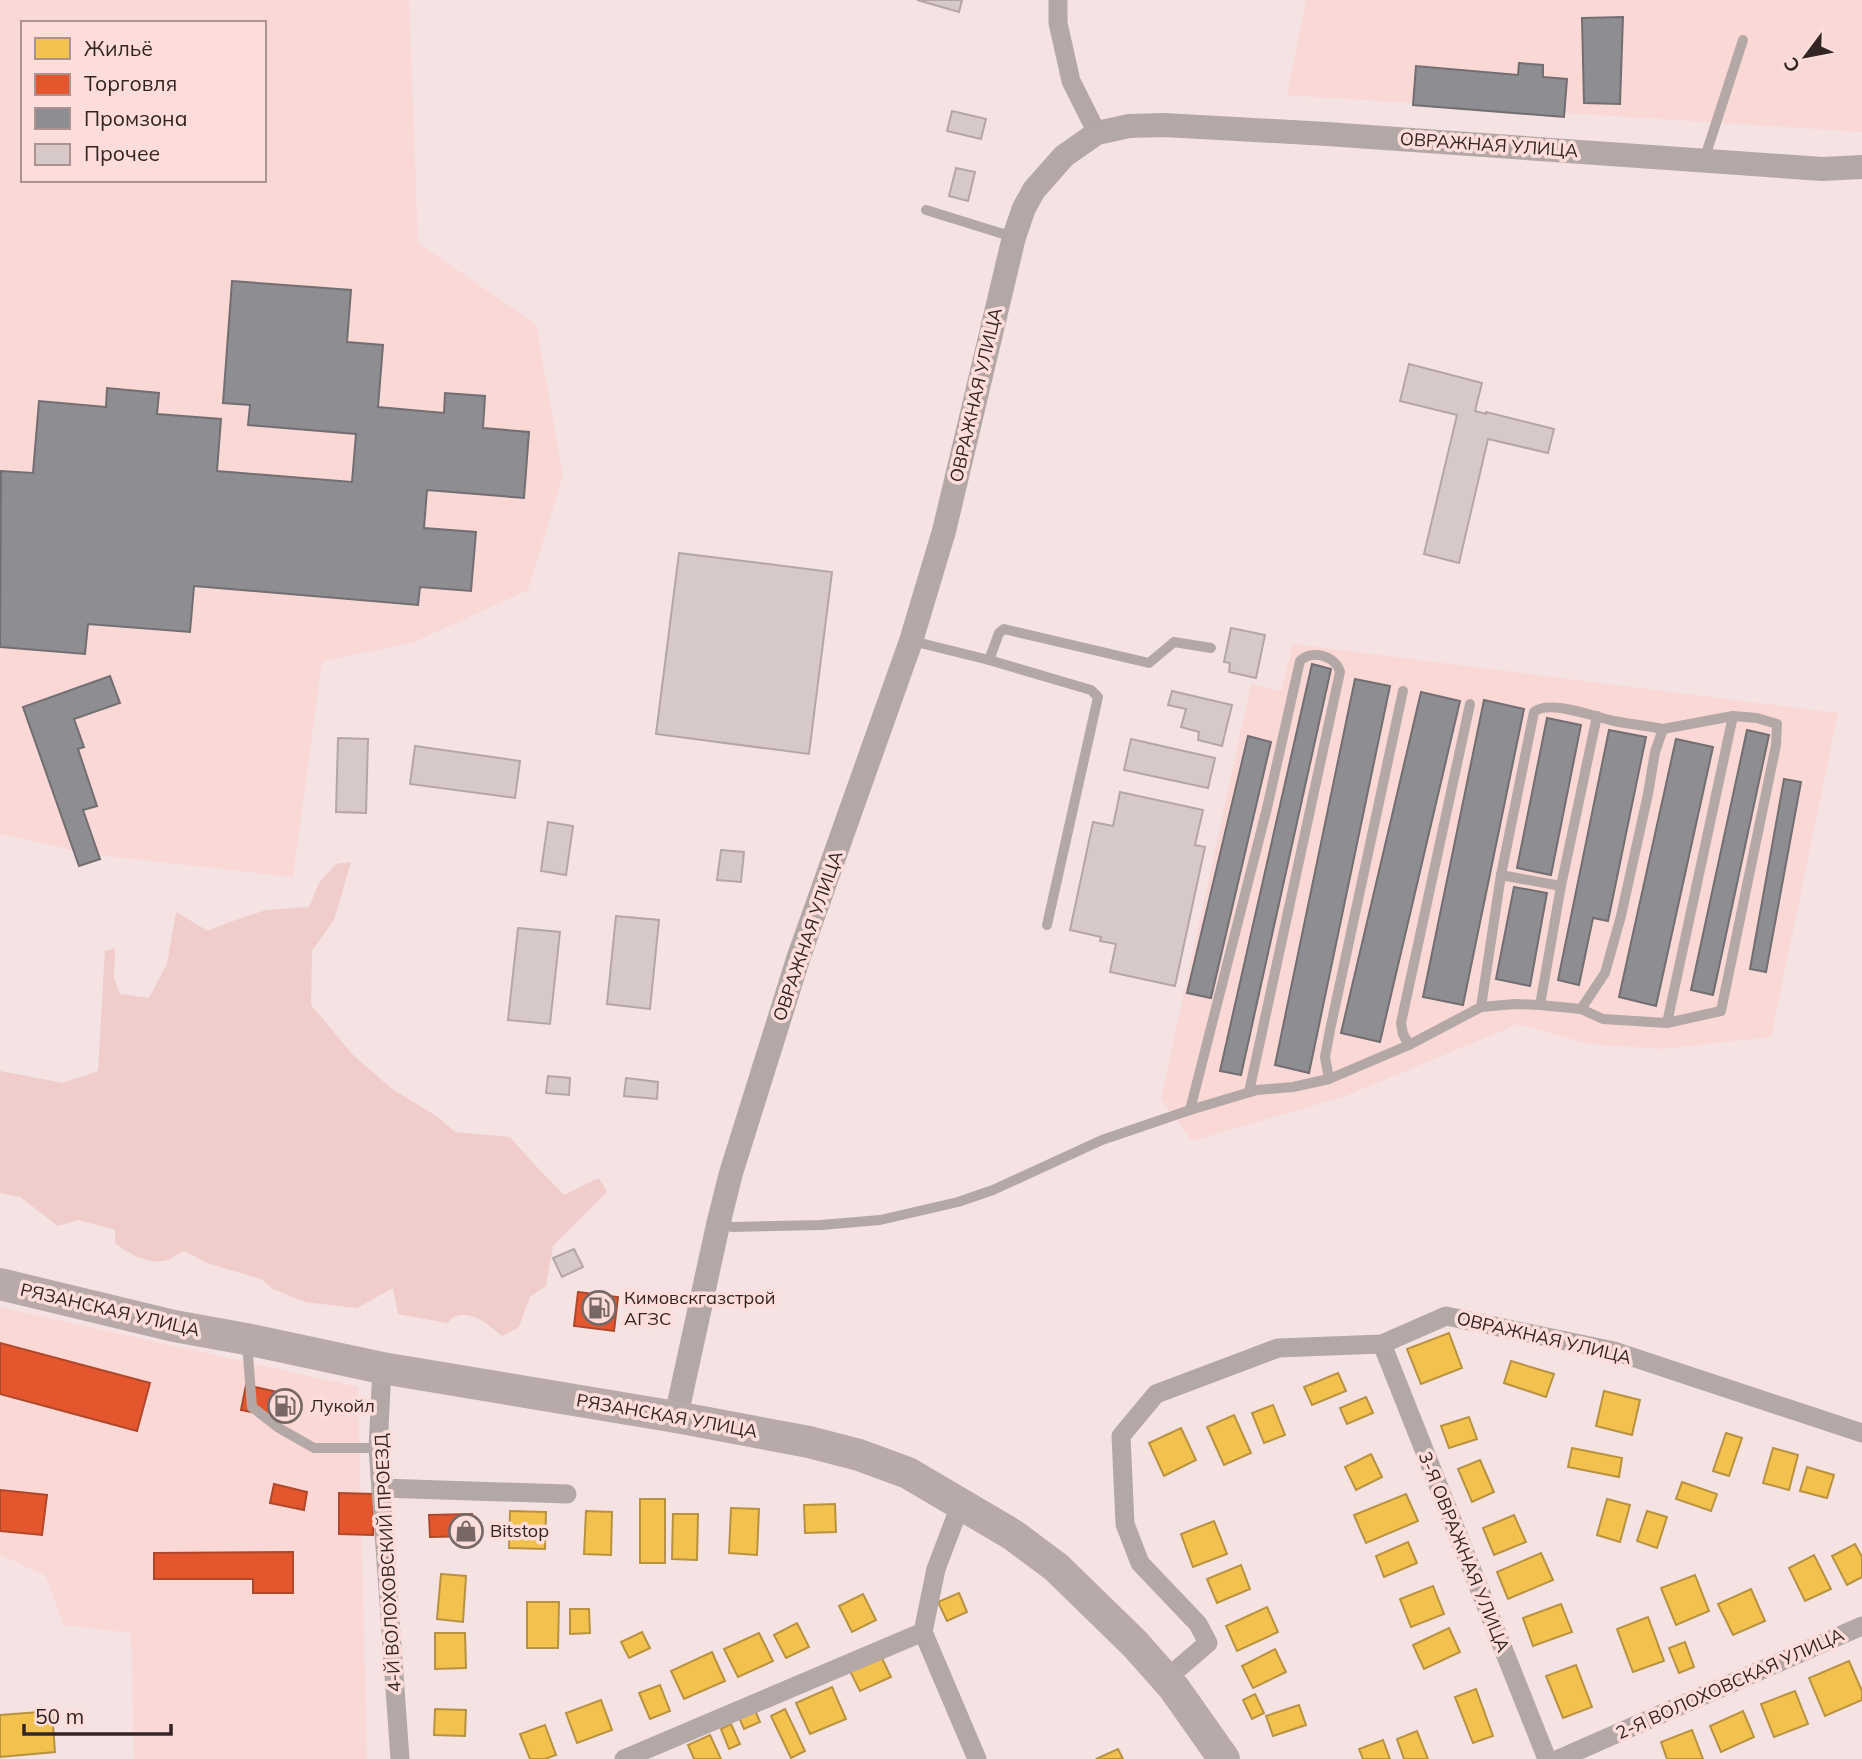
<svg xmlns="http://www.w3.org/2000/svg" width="1862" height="1759" viewBox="0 0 1862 1759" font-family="Mulish,sans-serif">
	<rect width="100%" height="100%" fill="#f4e3e2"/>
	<g fill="#fad8d6" fill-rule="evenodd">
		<path d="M0,0h409l9,243 118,81 27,152 -35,114 -116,53 -90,18 -29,216 -197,-22 -96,-21zM23,23h241v157h-241z"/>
		<polygon points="1306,0 1862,0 1862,132 1287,95"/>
		<polygon points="1293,644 1838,713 1771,1037 1662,1049 1589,1044 1518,1024 1346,1096 1192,1141 1161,1099 1251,684 1281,691"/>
		<polygon points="0,1307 358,1387 367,1759 134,1759 131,1633 64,1625 45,1575 0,1555"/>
	</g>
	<path fill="#f0ccca" d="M351,862l-17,58 -22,31 -1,54 42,50 39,34 46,28 17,15 55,5 24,27 30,31 35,-17 8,14 -54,54 -7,40 -16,11 -11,30 -17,9c-12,-10 -30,-26 -46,-20 -4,1 -6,5 -9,7l-49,-9 -5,-26 -36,20 -52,-6 -32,-13 -12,-10 -54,-16 -23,-12c-7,3 -14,9 -21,10 -17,3 -35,-8 -48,-18v-13l-36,-10 -21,6 -38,-29 -20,-4v-122l63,12 35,-12 7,-120 10,-3 -1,31 6,15 29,4 18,-34 9,-52 32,19 19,-8 39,-13 43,-3 10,-24 17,-19z"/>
	<g fill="#f2c14e" stroke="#b99241" stroke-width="2">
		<polygon points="1449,1333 1462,1368 1421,1384 1407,1349"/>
		<polygon points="1511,1361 1554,1374 1546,1397 1504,1383"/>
		<polygon points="1338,1373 1346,1391 1312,1405 1304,1387"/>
		<polygon points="1604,1391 1640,1400 1632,1435 1596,1426"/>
		<polygon points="1366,1397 1373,1413 1347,1424 1340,1408"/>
		<polygon points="1273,1405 1285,1435 1264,1443 1252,1413"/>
		<polygon points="1234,1415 1251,1453 1224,1465 1207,1427"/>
		<polygon points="1469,1417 1477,1439 1449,1448 1441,1426"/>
		<polygon points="1181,1428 1196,1460 1164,1476 1149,1443"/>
		<polygon points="1726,1433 1742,1438 1729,1476 1713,1471"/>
		<polygon points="1572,1448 1622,1458 1619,1477 1568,1467"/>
		<polygon points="1773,1448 1798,1455 1789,1490 1763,1483"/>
		<polygon points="1371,1454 1382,1477 1356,1490 1345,1467"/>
		<polygon points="1480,1460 1494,1492 1472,1502 1458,1469"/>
		<polygon points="1807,1467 1834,1475 1827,1498 1800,1491"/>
		<polygon points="1682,1482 1717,1494 1711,1511 1676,1499"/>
		<polygon points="1406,1494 1418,1521 1366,1543 1354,1515"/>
		<rect x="640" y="1499" width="25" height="64"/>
		<polygon points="1607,1499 1630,1505 1620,1542 1597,1535"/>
		<polygon points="835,1504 836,1532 805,1533 804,1505"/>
		<polygon points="731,1508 759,1509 757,1555 729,1553"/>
		<polygon points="510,1511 546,1512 545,1549 509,1548"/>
		<polygon points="586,1511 612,1512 611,1555 584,1554"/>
		<polygon points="1647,1511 1667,1517 1657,1548 1637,1541"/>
		<polygon points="673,1514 698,1514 697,1560 672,1559"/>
		<polygon points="1514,1515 1526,1542 1494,1555 1483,1528"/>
		<polygon points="1214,1521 1227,1554 1193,1567 1181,1534"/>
		<polygon points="1408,1542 1417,1563 1384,1577 1376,1556"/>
		<polygon points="1855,1544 1862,1557 1862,1577 1847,1585 1832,1556"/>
		<polygon points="1541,1553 1553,1580 1508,1599 1497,1572"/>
		<polygon points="1814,1555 1831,1589 1805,1601 1789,1568"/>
		<polygon points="1241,1565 1250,1589 1217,1603 1207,1579"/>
		<polygon points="441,1574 466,1576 463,1622 437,1619"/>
		<polygon points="1695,1575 1709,1611 1676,1625 1661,1588"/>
		<polygon points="1433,1586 1444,1614 1411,1627 1400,1599"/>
		<polygon points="1751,1589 1765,1621 1733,1635 1718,1604"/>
		<polygon points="959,1593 967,1612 947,1621 938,1602"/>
		<polygon points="863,1594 876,1620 852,1632 839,1606"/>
		<polygon points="527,1602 559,1602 558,1648 527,1648"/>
		<polygon points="1561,1604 1572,1632 1533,1646 1523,1618"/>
		<polygon points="1267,1607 1278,1632 1237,1651 1226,1626"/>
		<polygon points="570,1609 589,1609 590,1633 570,1634"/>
		<polygon points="1648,1617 1664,1661 1633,1672 1617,1629"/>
		<polygon points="797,1623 809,1647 786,1658 774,1635"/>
		<polygon points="1449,1628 1460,1652 1424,1669 1413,1645"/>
		<polygon points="642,1632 650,1648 629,1658 621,1642"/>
		<polygon points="435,1633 465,1633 466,1668 435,1669"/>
		<polygon points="759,1633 773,1661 738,1677 724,1649"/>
		<polygon points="1685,1642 1694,1667 1679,1673 1669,1648"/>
		<polygon points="1275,1649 1286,1672 1253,1688 1242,1666"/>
		<polygon points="712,1652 725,1681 684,1699 671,1671"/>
		<polygon points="880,1654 891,1677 860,1691 849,1669"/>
		<polygon points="1849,1661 1862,1691 1862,1700 1825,1716 1809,1678"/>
		<polygon points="1576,1665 1592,1707 1563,1718 1546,1676"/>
		<polygon points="660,1685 670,1711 650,1719 639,1693"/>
		<polygon points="832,1687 846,1719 810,1734 796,1703"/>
		<polygon points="1476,1689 1493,1736 1473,1743 1455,1697"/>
		<polygon points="1795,1691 1808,1724 1774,1737 1761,1704"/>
		<polygon points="1255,1694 1264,1713 1252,1719 1243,1700"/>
		<polygon points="601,1700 612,1730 577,1743 566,1713"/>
		<polygon points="1299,1705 1306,1725 1273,1736 1266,1716"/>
		<polygon points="754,1708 760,1722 744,1729 738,1715"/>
		<polygon points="435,1709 466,1710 465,1736 434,1735"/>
		<polygon points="785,1709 805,1751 791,1758 771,1716"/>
		<polygon points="52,1711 55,1752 0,1757 0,1715"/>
		<polygon points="1743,1711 1754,1737 1721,1752 1710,1726"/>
		<polygon points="731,1724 740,1744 729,1749 721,1729"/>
		<polygon points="545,1725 556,1755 545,1759 530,1759 520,1734"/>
		<polygon points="1692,1730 1703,1759 1667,1759 1661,1742"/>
		<polygon points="1417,1731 1428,1759 1404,1759 1397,1739"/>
		<polygon points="710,1735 721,1759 694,1759 688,1745"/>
		<polygon points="1383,1740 1390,1759 1363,1759 1359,1749"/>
		<polygon points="1118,1749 1123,1759 1096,1759"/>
	</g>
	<g fill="#e4572e" stroke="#af482b" stroke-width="2">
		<polygon points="578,1292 618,1297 614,1331 574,1326"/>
		<polygon points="0,1343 150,1383 137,1431 0,1394"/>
		<polygon points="246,1385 282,1393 277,1417 241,1410"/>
		<polygon points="282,1393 296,1396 291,1420 277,1417"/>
		<polygon points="274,1484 307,1492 304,1510 270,1503"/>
		<polygon points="0,1490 47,1495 42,1535 0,1531"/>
		<polygon points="339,1493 374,1494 373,1535 339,1534"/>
		<polygon points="472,1514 473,1536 430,1537 429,1515"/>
		<polygon points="293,1552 293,1593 253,1593 253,1579 154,1579 154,1553"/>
	</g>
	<g fill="#8d8d92" stroke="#726e71" stroke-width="2">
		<polygon points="1623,17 1620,104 1584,103 1582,18"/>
		<polygon points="1519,63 1543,65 1543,77 1567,79 1564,117 1413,105 1416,66 1518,75"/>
		<polygon points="232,281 351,290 347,342 383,345 378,407 444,413 445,393 485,396 483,428 529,432 524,498 427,490 424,528 476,532 471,591 420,587 418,605 194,586 190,632 88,624 85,654 0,647 1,471 33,473 39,401 106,407 107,388 159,393 157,414 221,419 217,471 352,482 356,434 248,425 250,405 223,403"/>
		<polygon points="1312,664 1331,669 1241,1075 1220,1071"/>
		<polygon points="110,676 120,703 74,719 84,747 78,749 97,806 83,810 100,859 79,866 23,707"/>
		<polygon points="1355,679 1390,686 1309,1073 1275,1065"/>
		<polygon points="1421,692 1460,701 1380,1042 1341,1033"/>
		<polygon points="1484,700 1524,709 1463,1005 1423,997"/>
		<polygon points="1547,718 1581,725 1551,875 1517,868"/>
		<polygon points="1609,730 1646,737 1608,921 1593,918 1579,985 1558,980"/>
		<polygon points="1747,730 1769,735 1713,995 1691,990"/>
		<polygon points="1248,736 1271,742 1211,998 1187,993"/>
		<polygon points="1676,739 1713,747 1656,1006 1619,997"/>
		<polygon points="1784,779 1801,782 1766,972 1750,969"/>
		<polygon points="1514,887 1547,893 1530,986 1496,979"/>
	</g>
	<g fill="#d7c9c8" stroke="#b5a6a6" stroke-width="2">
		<polygon points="917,0 962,0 959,12"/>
		<polygon points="952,111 986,119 981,139 947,131"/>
		<polygon points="956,168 975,172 968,201 949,196"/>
		<polygon points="1409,364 1482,383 1475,411 1486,414 1486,412 1554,429 1548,453 1488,439 1459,563 1424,554 1457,415 1400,401"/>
		<polygon points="679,553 832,572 809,754 656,734"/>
		<polygon points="1231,628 1265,635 1256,678 1229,672 1230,663 1224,662"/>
		<polygon points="1172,691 1232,705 1222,746 1198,740 1199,732 1181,727 1186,709 1168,705"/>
		<polygon points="338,738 368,739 366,813 336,812"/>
		<polygon points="1131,739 1215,758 1208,788 1124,770"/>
		<polygon points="415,746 520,761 515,798 410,784"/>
		<polygon points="1120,792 1203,810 1195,845 1205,847 1175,986 1110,972 1116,944 1100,941 1101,937 1070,930 1093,822 1113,826"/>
		<polygon points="548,822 573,826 566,875 541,871"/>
		<polygon points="721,850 744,852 741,882 717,880"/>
		<polygon points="616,916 659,920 650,1009 607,1004"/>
		<polygon points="518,928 560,932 550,1024 508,1020"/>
		<polygon points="548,1076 570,1078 569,1095 546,1093"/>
		<polygon points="626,1078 658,1082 657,1099 624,1096"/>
		<polygon points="574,1249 583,1267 562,1277 553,1258"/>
	</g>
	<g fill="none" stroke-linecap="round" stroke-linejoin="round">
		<g stroke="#b4a8a6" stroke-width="10">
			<polyline points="1704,160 1743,40"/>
			<polyline points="926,210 1013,237"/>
			<polyline points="912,641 989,660 1091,690 1098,697 1047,925"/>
			<polyline points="989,660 999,633 1004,629 1149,663 1174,642 1211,648"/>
			<polyline points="1501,875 1561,886"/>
			<polyline points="1540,1005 1561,886 1597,716"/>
			<path d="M1481,1007l20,-132 33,-163c15,-13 61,5 80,9 16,3 32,5 49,8"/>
			<polyline points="1581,1009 1605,973 1621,916 1648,794 1655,752 1663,729 1733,716"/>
			<polyline points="1409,1045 1403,1034 1401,1023 1470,704"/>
			<polyline points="1329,1079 1325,1057 1330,1030 1403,691"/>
			<path d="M1190,1110l77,-302 33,-147c12,-12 36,-5 40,11l-91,420"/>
			<polyline points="718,1225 733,1227 821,1225 880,1220 958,1202 993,1190 1102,1140 1190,1110 1257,1090 1293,1087 1329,1079 1409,1045 1481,1007 1515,1004 1540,1005 1581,1009 1603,1019 1667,1023 1721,1011 1776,745 1777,724 1757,718 1733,716 1667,1023"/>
			<polyline points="247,1343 252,1407 279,1428 314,1448 378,1448"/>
		</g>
		<g stroke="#b4a8a6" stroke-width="19">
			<polyline points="1058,0 1058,23 1071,81 1097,133"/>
			<polyline points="1382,1344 1547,1759"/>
			<polyline points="382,1368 378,1448 400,1759"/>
			<polyline points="381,1488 567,1494"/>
			<polyline points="961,1503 936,1569 923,1632 977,1759"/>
			<polyline points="1166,1679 1208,1643 1198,1624 1140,1563 1125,1524 1121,1436 1156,1394 1278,1348 1382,1344 1446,1316 1614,1351 1862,1433"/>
			<polyline points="624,1759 923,1632"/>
			<polyline points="1559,1759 1862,1626"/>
		</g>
		<polyline stroke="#b4a8a6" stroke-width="24" points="676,1417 718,1225 731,1173 799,956 911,641 944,531 1014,237 1024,208 1034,190 1064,156 1097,133 1129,126 1164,125 1327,134 1822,169 1862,167"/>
		<polyline stroke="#b8aaa9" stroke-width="32" points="0,1284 174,1326 246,1339 382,1368 676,1417 809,1442 859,1455 908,1473 1013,1535 1056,1567 1135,1644 1174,1688 1224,1759"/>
	</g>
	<defs>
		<g id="fuel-ring" transform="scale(1.75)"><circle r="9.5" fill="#fcddda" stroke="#776866" stroke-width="1.5"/><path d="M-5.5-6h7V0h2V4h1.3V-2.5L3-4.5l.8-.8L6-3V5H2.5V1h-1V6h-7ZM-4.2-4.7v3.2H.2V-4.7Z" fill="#776866"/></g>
		<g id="shop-ring" transform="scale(1.75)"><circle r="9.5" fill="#fcddda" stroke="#776866" stroke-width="1.5"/><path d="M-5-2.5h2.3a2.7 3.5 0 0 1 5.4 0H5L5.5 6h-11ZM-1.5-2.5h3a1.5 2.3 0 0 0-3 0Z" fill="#776866"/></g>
	</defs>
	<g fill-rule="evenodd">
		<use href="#fuel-ring" x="599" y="1308"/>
		<use href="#fuel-ring" x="285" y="1406"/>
		<use href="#shop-ring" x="466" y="1531"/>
	</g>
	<g text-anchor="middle" stroke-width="7" stroke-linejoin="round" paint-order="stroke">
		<g font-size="18" fill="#332524" stroke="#fcddda">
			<text transform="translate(1489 145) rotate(4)" y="6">ОВРАЖНАЯ УЛИЦА</text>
			<text transform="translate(976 395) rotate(-77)" y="6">ОВРАЖНАЯ УЛИЦА</text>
			<text transform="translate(808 936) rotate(-71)" y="6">ОВРАЖНАЯ УЛИЦА</text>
			<text transform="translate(110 1310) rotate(13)" y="6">РЯЗАНСКАЯ УЛИЦА</text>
			<text transform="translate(1544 1338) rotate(13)" y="6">ОВРАЖНАЯ УЛИЦА</text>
			<text transform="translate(667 1416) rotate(10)" y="6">РЯЗАНСКАЯ УЛИЦА</text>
			<text transform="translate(1464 1552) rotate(68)" y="6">3-Я ОВРАЖНАЯ УЛИЦА</text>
			<text transform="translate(388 1563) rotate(-93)" y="6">4-Й ВОЛОХОВСКИЙ ПРОЕЗД</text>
			<text transform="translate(1730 1684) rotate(-24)" y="6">2-Я ВОЛОХОВСКАЯ УЛИЦА</text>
		</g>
		<g font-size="18" fill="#332524" stroke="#fcddda" text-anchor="start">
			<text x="624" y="1304">Кимовскгазстрой<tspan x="624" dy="21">АГЗС</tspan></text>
			<text x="310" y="1412">Лукойл</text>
			<text x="490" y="1537">Bitstop</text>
		</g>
	</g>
	<rect x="21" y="21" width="245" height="161" fill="#fcddda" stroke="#ac9391" stroke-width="2"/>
	<rect x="35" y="38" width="35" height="21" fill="#f2c14e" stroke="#ac9391" stroke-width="2"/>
	<text x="84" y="56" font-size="21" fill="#332524">Жильё</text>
	<rect x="35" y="74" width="35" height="21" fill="#e4572e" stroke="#ac9391" stroke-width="2"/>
	<text x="84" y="91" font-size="21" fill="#332524">Торговля</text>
	<rect x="35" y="108" width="35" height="21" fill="#8d8d92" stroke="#ac9391" stroke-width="2"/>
	<text x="84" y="126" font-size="21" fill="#332524">Промзона</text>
	<rect x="35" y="144" width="35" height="21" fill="#d7c9c8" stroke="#ac9391" stroke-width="2"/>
	<text x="84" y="161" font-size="21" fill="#332524">Прочее</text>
	<g transform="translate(1806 56) rotate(238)" stroke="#fcddda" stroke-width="5" paint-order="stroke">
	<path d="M0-5L12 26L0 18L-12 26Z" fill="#332524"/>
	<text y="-10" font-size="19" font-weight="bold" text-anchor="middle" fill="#332524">С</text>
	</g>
	<path d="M24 1724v10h147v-10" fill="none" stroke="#332524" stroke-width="3.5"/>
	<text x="35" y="1724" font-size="21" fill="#332524" stroke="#fcddda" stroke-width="5" paint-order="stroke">50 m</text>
</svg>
